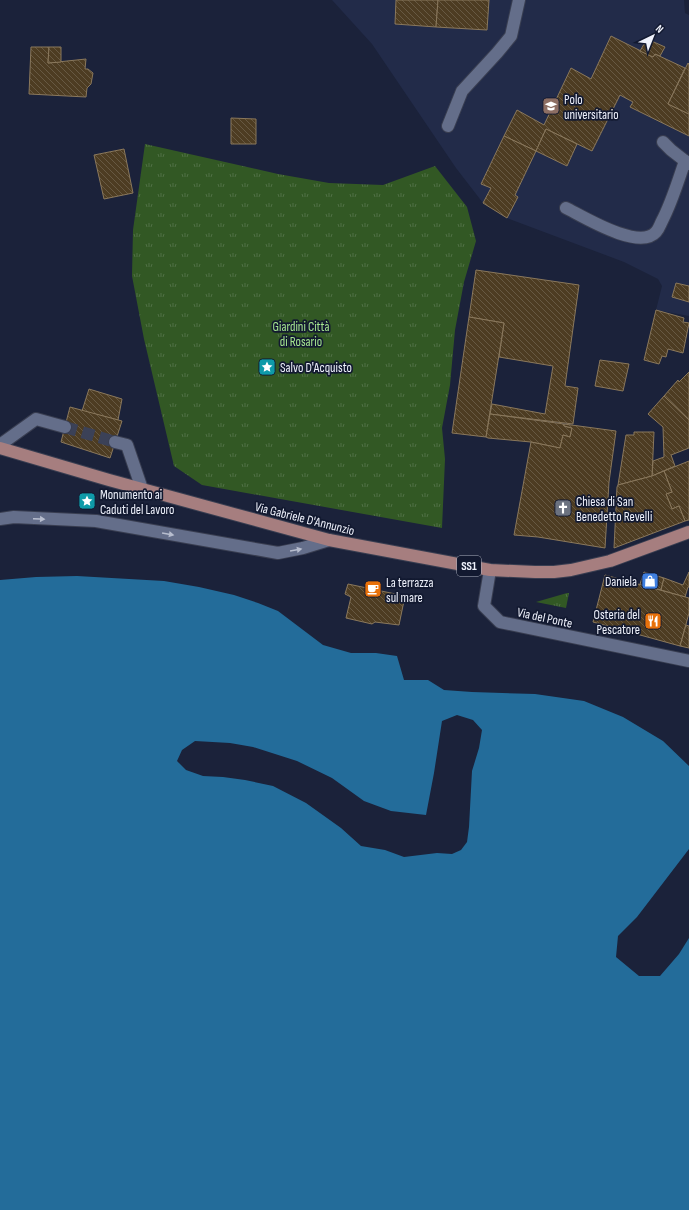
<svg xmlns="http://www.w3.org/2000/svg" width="689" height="1210" viewBox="0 0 689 1210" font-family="'Sofia Sans Condensed',sans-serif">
	<defs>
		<pattern id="grass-tufts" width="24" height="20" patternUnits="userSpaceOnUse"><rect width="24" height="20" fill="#325824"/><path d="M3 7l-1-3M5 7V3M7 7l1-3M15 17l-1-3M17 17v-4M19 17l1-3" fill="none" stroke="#507045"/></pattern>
		<pattern id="building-back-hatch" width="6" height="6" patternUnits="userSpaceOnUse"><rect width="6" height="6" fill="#4d3c22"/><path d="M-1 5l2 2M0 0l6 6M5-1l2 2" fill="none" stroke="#675943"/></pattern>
	</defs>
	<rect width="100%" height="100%" fill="#1b223a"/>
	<polygon fill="#222b49" points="332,0 684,0 685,13 689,15 689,316 656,310 662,286 658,279 624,262 507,218 483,203 456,168 372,44"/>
	<g fill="url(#grass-tufts)">
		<polygon points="145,144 278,174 329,183 383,185 435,166 467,207 476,241 464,282 455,330 450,385 442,428 445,459 442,528 202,485 174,466 144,339 132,276 133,230"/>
		<polygon points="567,593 569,593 566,608 536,602"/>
	</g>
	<polygon fill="#236c9a" points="77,576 164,581 199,587 234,595 258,603 278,611 323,645 351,653 376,653 397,656 404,680 428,680 444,690 472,692 535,694 584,701 623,717 663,741 689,766 689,849 637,917 618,936 616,957 639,976 660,976 679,954 689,938 689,1210 0,1210 0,580 36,577"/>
	<polygon fill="#1b223a" points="457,715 473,720 482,730 479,748 472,771 469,827 467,842 461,850 452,854 437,853 404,857 385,850 361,846 341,828 306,803 273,786 245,780 223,777 203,776 186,770 177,761 182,750 195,741 230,743 253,747 297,761 332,778 364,801 391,811 426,815 434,773 442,721"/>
	<g fill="url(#building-back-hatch)" stroke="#8a785c">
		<polygon points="396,0 438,0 436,27 395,24"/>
		<polygon points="438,0 489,0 487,30 436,27"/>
		<polygon points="611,36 653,57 655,54 685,68 668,104 689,114 689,136 630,107 633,102 620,95 592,151 546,129 536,151 504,136 517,110 544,125 571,68 591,79"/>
		<polygon points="647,39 665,47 660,56 655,54 653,57 640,51"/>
		<polygon points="31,47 49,47 48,63 86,59 85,69 88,69 93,73 91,84 87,88 86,97 29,94"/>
		<polygon points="49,47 61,47 61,62 48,63"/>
		<polygon points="688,63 689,64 689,114 668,104"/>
		<polygon points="231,118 256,119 256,144 231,144"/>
		<polygon points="546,129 577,144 567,166 536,151"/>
		<polygon points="504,136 536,151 515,195 518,197 507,218 483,203 491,188 481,184"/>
		<polygon points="124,149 133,193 104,199 94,155"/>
		<polygon points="476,270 579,285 565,386 578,388 573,424 490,414 492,404 545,414 553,366 499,357 504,323 469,317"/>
		<polygon points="676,283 689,286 689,302 672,297"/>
		<polygon points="656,310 684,318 683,322 689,323 683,353 668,349 666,357 662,356 659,364 644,360"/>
		<polygon points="469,317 504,323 486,437 452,433"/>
		<polygon points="600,360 629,364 623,391 595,386"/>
		<polygon points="689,372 689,420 664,396 678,380 679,382"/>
		<polygon points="89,389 122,399 118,420 82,411"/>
		<polygon points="664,396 689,420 689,448 671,455 675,466 652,476 653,461 664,457 663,427 648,414"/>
		<polygon points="70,407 122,421 110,458 61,442"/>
		<polygon points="490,414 564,424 564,426 572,428 570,437 563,435 560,448 531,442 488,438 486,437"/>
		<polygon points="564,424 616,431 609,482 605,548 538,537 514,535 531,442 560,448 563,435 570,437 572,428 564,426"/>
		<polygon points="634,432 654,432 652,476 618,485 626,435 634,435"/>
		<polygon points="689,461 689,520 685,521 679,506 672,509 666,494 672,492 664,471"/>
		<polygon points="664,471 672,492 666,494 672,509 679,506 685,521 614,548 617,487 618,485 652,476"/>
		<polygon points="644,572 664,578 661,590 640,584"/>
		<polygon points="689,572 689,587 688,587 685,597 661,590 664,578 683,585"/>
		<polygon points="605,575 689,598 689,613 680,646 593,622"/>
		<polygon points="348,584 405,596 399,625 375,622 372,624 346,618 351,597 345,594"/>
		<polygon points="686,625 689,626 689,648 680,646"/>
	</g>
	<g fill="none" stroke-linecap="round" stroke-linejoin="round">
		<polyline stroke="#3b4157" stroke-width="12" stroke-dasharray="12 6" stroke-linecap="butt" points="65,427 115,442"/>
		<g stroke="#393e51" stroke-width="14">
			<g id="minor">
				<polyline points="448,126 462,91 497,53 511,36 519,0"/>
				<polyline points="663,142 671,150 689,164"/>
				<path d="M566,208c18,9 73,43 90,24 3,-3 4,-7 6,-11 10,-19 16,-40 23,-60"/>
				<polyline points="115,442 127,445 142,489"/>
				<polyline points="0,445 36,419 65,427"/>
				<polyline points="0,519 14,517 96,521 278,553 303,548 329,540"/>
				<polyline points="490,570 484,606 500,622 689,661"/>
			</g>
		</g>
		<g stroke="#393e51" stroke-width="14">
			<polyline id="major" points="0,448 109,480 329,540 490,570 535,572 554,572 571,570 610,561 689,532"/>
		</g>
		<use href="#minor" stroke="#646e8a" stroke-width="12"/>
		<use href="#major" stroke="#a67e7f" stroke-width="12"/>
	</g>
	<defs><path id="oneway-solid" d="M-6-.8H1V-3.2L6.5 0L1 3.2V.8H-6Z"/></defs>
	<g fill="#b7bdce">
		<use href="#oneway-solid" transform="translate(39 519) rotate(3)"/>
		<use href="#oneway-solid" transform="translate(168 534) rotate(10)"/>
		<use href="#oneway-solid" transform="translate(296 550) rotate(-10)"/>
	</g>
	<defs>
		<g id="university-square" transform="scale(0.9)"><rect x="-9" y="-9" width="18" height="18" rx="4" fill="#8d6e63" stroke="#121930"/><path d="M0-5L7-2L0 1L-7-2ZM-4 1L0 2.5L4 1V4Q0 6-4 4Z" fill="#fff"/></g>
		<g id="sight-square" transform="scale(0.9)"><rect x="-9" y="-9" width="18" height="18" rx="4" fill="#0f9aa8" stroke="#121930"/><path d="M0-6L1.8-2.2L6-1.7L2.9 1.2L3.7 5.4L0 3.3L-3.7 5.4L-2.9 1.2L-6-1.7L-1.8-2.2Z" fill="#fff"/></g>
		<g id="church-square" transform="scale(0.9)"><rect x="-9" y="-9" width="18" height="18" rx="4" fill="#6b7280" stroke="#121930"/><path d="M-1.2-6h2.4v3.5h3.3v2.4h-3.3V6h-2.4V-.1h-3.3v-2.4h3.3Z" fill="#fff"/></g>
		<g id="shop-square" transform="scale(0.9)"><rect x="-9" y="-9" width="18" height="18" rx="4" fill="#3f7fe0" stroke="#121930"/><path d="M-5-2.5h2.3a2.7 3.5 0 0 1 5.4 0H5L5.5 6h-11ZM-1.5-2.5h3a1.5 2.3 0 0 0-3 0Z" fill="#fff"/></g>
		<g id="cafe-square" transform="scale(0.9)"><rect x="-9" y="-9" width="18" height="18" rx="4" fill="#e8710a" stroke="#121930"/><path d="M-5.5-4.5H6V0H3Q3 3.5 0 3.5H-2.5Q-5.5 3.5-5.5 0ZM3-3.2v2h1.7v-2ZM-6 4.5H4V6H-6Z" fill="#fff"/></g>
		<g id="restaurant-square" transform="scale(0.9)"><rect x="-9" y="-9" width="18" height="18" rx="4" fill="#e8710a" stroke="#121930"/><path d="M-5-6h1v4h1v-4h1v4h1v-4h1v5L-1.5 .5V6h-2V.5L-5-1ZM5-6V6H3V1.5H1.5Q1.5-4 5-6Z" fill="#fff"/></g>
	</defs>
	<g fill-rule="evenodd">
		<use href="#university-square" x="551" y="106"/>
		<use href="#sight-square" x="267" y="367"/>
		<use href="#sight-square" x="87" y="501"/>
		<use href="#church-square" x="563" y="508"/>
		<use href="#shop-square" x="650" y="581"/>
		<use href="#cafe-square" x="373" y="589"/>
		<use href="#restaurant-square" x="653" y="621"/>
	</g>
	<g text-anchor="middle" stroke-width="3.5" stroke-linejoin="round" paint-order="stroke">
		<rect fill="#121930" stroke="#adb1bf" stroke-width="1" x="457" y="556" width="24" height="20" rx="3"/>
		<g font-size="12" font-weight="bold" fill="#eff2fc">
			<text x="469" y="570">SS1</text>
		</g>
		<g font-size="13" fill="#eff2fc" stroke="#121930" text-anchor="start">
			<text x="564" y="104">Polo<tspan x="564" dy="15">universitario</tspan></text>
			<text x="280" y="372">Salvo D'Acquisto</text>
			<text x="100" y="499">Monumento ai<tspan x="100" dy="15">Caduti del Lavoro</tspan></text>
			<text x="576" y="506">Chiesa di San<tspan x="576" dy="15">Benedetto Revelli</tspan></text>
			<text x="637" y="586" text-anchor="end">Daniela</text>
			<text x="386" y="587">La terrazza<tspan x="386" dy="15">sul mare</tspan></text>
			<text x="640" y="619" text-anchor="end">Osteria del<tspan x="640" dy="15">Pescatore</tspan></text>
		</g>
		<g font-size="13" fill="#a5e58f" stroke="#121930">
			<text x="301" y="331">Giardini Città<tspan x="301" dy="15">di Rosario</tspan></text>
		</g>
		<g font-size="13" fill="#eff2fc" stroke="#121930">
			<text transform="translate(305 518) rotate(14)" y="5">Via Gabriele D'Annunzio</text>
			<text transform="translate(545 617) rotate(12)" y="5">Via del Ponte</text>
		</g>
	</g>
	<g transform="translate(653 36) rotate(43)" stroke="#121930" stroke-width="3" paint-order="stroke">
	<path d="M0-3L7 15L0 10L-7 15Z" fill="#eff2fc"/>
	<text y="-6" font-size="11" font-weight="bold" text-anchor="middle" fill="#eff2fc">N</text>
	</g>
</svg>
